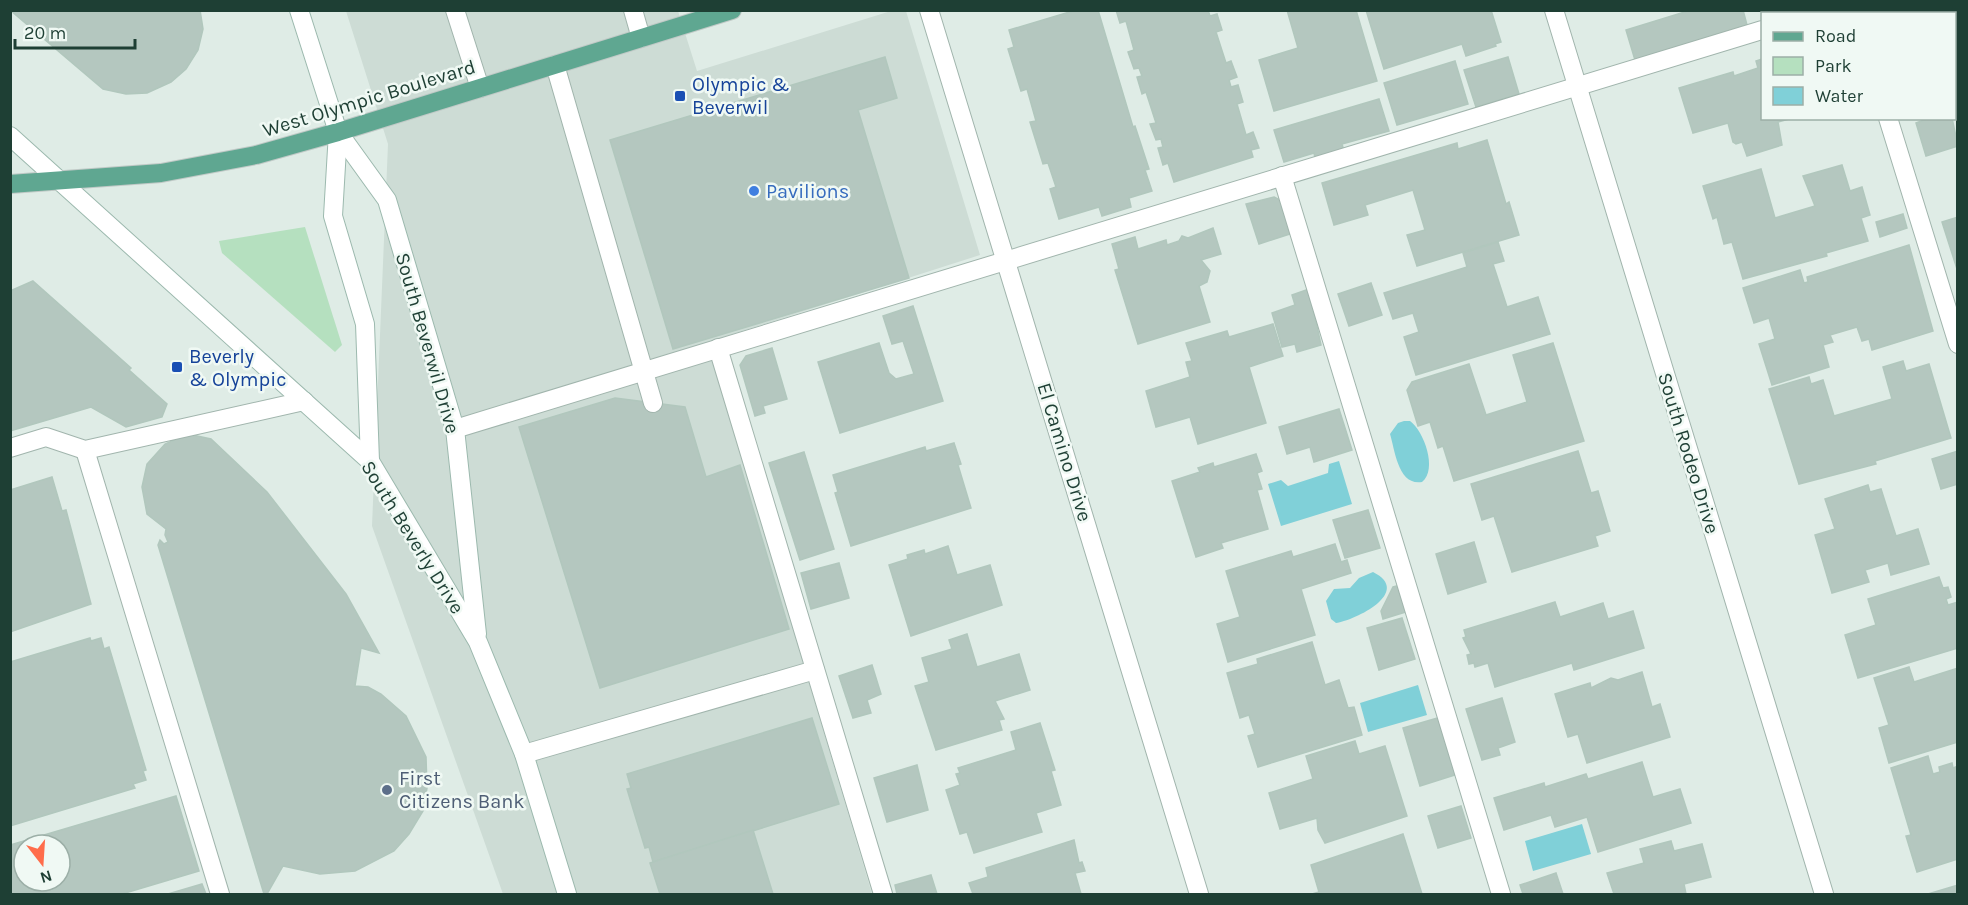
<svg xmlns="http://www.w3.org/2000/svg" width="1968" height="905" viewBox="0 0 1968 905" font-family="Karla,sans-serif">
	<rect width="100%" height="100%" fill="#dfece6"/>
	<polygon fill="#cddcd5" points="346,11 678,11 697,71 891,11 906,11 980,255 708,342 872,894 503,894 372,526 388,144"/>
	<polygon fill="#b5e0bf" points="305,227 342,345 335,352 222,253 219,241"/>
	<g fill="#80d0d8">
		<path d="M1404,421h6c14,10 28,49 12,61 -24,4 -27,-32 -32,-48l8,-11z"/>
		<polygon points="1339,461 1352,504 1281,526 1268,484 1281,480 1288,486 1328,473 1329,464"/>
		<path d="M1373,572c40,20 -17,48 -37,51l-5,-4 -5,-18 8,-12 16,-1 9,-10z"/>
		<polygon points="1418,685 1427,715 1368,732 1360,703"/>
		<polygon points="1582,824 1591,854 1533,871 1525,841"/>
	</g>
	<g fill="#b4c7bf" stroke="#b1c7bd" stroke-width="1.5" fill-rule="evenodd">
		<polygon points="10,10 200,10 203,29 198,50 186,69 171,82 147,93 126,94 103,89"/>
		<polygon points="1076,10 1098,10 1133,127 1135,126 1149,169 1145,170 1152,191 1129,198 1131,207 1102,216 1099,207 1059,219 1050,189 1056,187 1048,163 1043,164 1030,122 1036,121 1027,89 1021,91 1008,49 1014,47 1009,30"/>
		<polygon points="1116,10 1208,10 1210,16 1217,14 1222,30 1216,32 1226,63 1231,61 1237,77 1229,80 1231,87 1238,85 1243,102 1237,104 1246,135 1253,132 1259,148 1251,150 1253,157 1174,182 1168,163 1163,165 1158,148 1163,147 1161,139 1156,140 1150,124 1156,123 1146,92 1142,94 1137,77 1142,76 1139,68 1134,69 1128,52 1134,50 1126,21 1120,23"/>
		<polygon points="1287,10 1356,10 1377,81 1274,111 1259,60 1298,48"/>
		<polygon points="1366,10 1491,10 1501,42 1495,44 1496,46 1466,56 1462,44 1384,69"/>
		<polygon points="1691,10 1743,10 1747,25 1635,60 1626,30"/>
		<polygon points="885,57 897,98 858,110 909,278 673,349 610,140"/>
		<polygon points="1508,57 1519,94 1476,107 1464,70"/>
		<polygon points="1762,59 1762,118 1789,119 1778,122 1782,145 1747,156 1742,142 1736,144 1733,142 1728,123 1693,133 1679,88 1733,72 1734,76 1758,68 1756,61"/>
		<polygon points="1455,61 1468,104 1397,125 1384,83"/>
		<polygon points="1379,99 1389,131 1342,144 1344,151 1315,158 1314,153 1284,162 1274,130"/>
		<polygon points="1929,118 1952,118 1958,146 1926,156 1916,123"/>
		<polygon points="1487,140 1506,204 1509,202 1519,235 1417,266 1407,235 1425,230 1413,190 1365,205 1368,215 1334,225 1322,183 1457,143 1458,149"/>
		<polygon points="1842,165 1850,191 1862,187 1870,215 1861,218 1868,241 1826,253 1827,256 1743,279 1732,242 1724,244 1717,217 1713,219 1703,186 1761,169 1775,218 1815,206 1803,176"/>
		<polygon points="1274,197 1282,201 1293,233 1259,244 1246,204"/>
		<polygon points="1903,214 1907,228 1880,237 1876,222"/>
		<polygon points="1958,217 1958,269 1957,269 1942,222"/>
		<polygon points="1213,228 1221,254 1201,260 1210,271 1207,282 1199,286 1210,322 1138,344 1115,270 1119,269 1112,244 1135,237 1138,249 1166,240 1167,245 1179,241 1182,236 1188,238"/>
		<polygon points="1498,242 1504,261 1493,264 1507,307 1538,297 1550,334 1416,375 1404,337 1419,332 1413,313 1393,319 1384,293 1467,267 1463,253"/>
		<polygon points="1909,245 1933,331 1872,350 1869,339 1862,341 1857,327 1830,335 1833,342 1823,345 1829,367 1772,385 1759,344 1775,339 1769,318 1754,323 1743,288 1800,270 1804,283 1808,282 1807,277"/>
		<polygon points="33,281 131,368 129,370 167,404 162,417 126,427 91,407 10,431 10,291"/>
		<polygon points="1371,283 1382,315 1349,326 1338,294"/>
		<polygon points="1309,289 1321,345 1297,352 1295,344 1282,347 1272,313 1295,305 1292,295"/>
		<polygon points="913,306 943,401 840,433 818,362 879,343 889,373 896,379 914,374 903,341 892,344 883,316"/>
		<polygon points="1273,324 1283,356 1249,367 1266,423 1198,444 1190,417 1156,427 1146,391 1190,377 1186,362 1192,361 1186,343 1227,331 1229,337"/>
		<polygon points="1553,343 1584,441 1454,481 1443,446 1438,448 1430,422 1418,426 1407,390 1412,382 1469,364 1486,415 1527,402 1513,355"/>
		<polygon points="772,348 787,399 763,406 765,413 755,416 740,365 746,356"/>
		<polygon points="1903,361 1906,371 1929,364 1951,438 1875,461 1876,464 1799,484 1769,389 1809,377 1811,384 1823,380 1834,416 1892,399 1883,367"/>
		<polygon points="615,398 685,407 706,477 740,465 789,629 600,688 519,427"/>
		<polygon points="1339,409 1352,450 1314,462 1310,447 1287,454 1279,427"/>
		<polygon points="188,434 211,439 267,492 346,594 379,653 361,648 355,686 368,687 381,694 406,716 426,757 427,788 423,811 409,834 394,851 355,871 320,874 283,866 267,894 264,894 158,545 160,540 164,544 168,542 165,535 166,529 147,514 142,487 147,464 165,444"/>
		<polygon points="954,443 961,464 958,465 971,508 851,546 835,493 838,492 833,475 925,447 926,451"/>
		<polygon points="1578,451 1591,493 1598,491 1610,531 1595,536 1598,546 1512,572 1494,516 1482,520 1471,484"/>
		<polygon points="1958,451 1958,484 1941,489 1932,459"/>
		<polygon points="804,452 834,549 800,560 769,463"/>
		<polygon points="1256,454 1262,471 1257,473 1262,489 1257,490 1268,529 1221,543 1223,548 1196,557 1172,481 1200,472 1198,468 1213,463 1214,467"/>
		<polygon points="52,477 62,511 66,510 91,604 10,632 10,490"/>
		<polygon points="1868,485 1870,492 1881,489 1896,536 1918,529 1929,564 1891,575 1888,563 1865,570 1869,582 1832,593 1815,535 1835,529 1825,499"/>
		<polygon points="1368,510 1380,548 1345,558 1333,520"/>
		<polygon points="1474,542 1486,582 1448,594 1436,554"/>
		<polygon points="1335,544 1341,562 1347,560 1351,573 1301,589 1315,635 1228,662 1217,624 1240,617 1226,571 1291,551 1293,557"/>
		<polygon points="948,546 957,575 990,565 1002,605 911,636 889,565 908,559 907,555 924,550 925,554"/>
		<polygon points="839,563 849,598 811,609 801,573"/>
		<polygon points="1939,577 1943,588 1948,587 1951,597 1946,599 1948,605 1958,602 1958,648 1858,678 1845,635 1876,625 1868,599"/>
		<polygon points="1401,585 1409,611 1383,619 1381,611 1393,587"/>
		<polygon points="1555,602 1560,617 1603,603 1608,619 1633,611 1644,648 1574,670 1572,663 1495,687 1488,663 1475,667 1474,663 1469,664 1467,655 1471,654 1463,638 1466,637 1464,630"/>
		<polygon points="1402,618 1415,659 1379,670 1367,628"/>
		<polygon points="967,634 977,667 1019,654 1030,690 995,701 1004,719 999,720 1002,730 936,750 915,686 929,682 922,658 952,649 949,640"/>
		<polygon points="90,638 91,641 101,638 104,649 109,647 146,770 143,771 146,780 133,784 135,788 10,826 10,662"/>
		<polygon points="1312,642 1325,685 1339,680 1348,708 1354,707 1362,735 1258,767 1248,736 1255,734 1249,715 1240,718 1227,673 1258,664 1257,659"/>
		<polygon points="872,665 881,694 867,700 871,713 853,718 839,676"/>
		<polygon points="1909,667 1914,682 1958,668 1958,742 1889,763 1879,728 1889,725 1874,678"/>
		<polygon points="1642,672 1652,707 1660,704 1670,737 1587,763 1578,734 1568,737 1555,694 1590,683 1591,688 1611,678 1618,680"/>
		<polygon points="1502,698 1515,742 1498,748 1500,755 1482,760 1466,709"/>
		<polygon points="1441,717 1458,774 1420,786 1403,728"/>
		<polygon points="812,718 839,804 653,862 649,847 645,848 627,789 631,788 627,774"/>
		<polygon points="1040,723 1055,770 1051,771 1061,805 1036,813 1042,832 974,853 967,832 960,834 946,790 960,785 956,774 960,773 958,768 1016,750 1011,732"/>
		<polygon points="1355,741 1359,754 1385,746 1407,816 1325,843 1318,830 1317,818 1280,829 1269,793 1313,779 1306,756"/>
		<polygon points="1928,756 1933,774 1940,772 1939,767 1952,763 1953,768 1958,766 1958,859 1917,872 1906,836 1911,835 1891,768"/>
		<polygon points="1642,762 1653,797 1680,789 1691,823 1598,852 1587,817 1555,827 1551,815 1504,830 1494,798 1544,783 1545,787 1586,774 1588,779"/>
		<polygon points="917,765 928,810 887,822 874,778"/>
		<path d="M176,796l23,75 -77,23h-112v-49zM24,845h36v36h-36z"/>
		<polygon points="1461,806 1471,838 1438,848 1428,816"/>
		<polygon points="753,830 773,894 660,894 650,863"/>
		<polygon points="1403,834 1422,894 1312,894 1319,892 1311,865"/>
		<polygon points="1074,840 1079,863 1082,862 1085,871 1075,873 1081,894 973,894 969,883 988,877 986,868"/>
		<polygon points="1671,841 1674,851 1702,844 1711,877 1684,884 1686,894 1614,894 1607,873 1644,863 1640,849"/>
		<polygon points="1556,873 1563,894 1523,894 1520,885"/>
		<polygon points="931,875 937,894 897,894 895,885"/>
		<polygon points="202,884 206,894 168,894"/>
		<polygon points="1958,885 1958,894 1928,894"/>
	</g>
	<g fill="none" stroke-linecap="round" stroke-linejoin="round">
		<g stroke="#a1b5ad" stroke-width="20">
			<g id="lane">
				<polyline points="455,10 480,88"/>
				<polyline points="633,10 641,38"/>
				<polyline points="1855,10 1856,14"/>
				<polyline points="1817,14 1827,10"/>
				<polyline points="555,65 653,403"/>
				<polyline points="1888,118 1958,344"/>
				<polyline points="1282,176 1501,894"/>
				<polyline points="718,348 883,894"/>
				<polyline points="455,429 1762,30"/>
				<polyline points="10,448 46,437 85,450 304,401"/>
				<polyline points="85,450 220,894"/>
				<polyline points="524,754 815,670"/>
			</g>
		</g>
		<g stroke="#a1b5ad" stroke-width="20">
			<g id="street">
				<polyline points="929,10 1199,894"/>
				<polyline points="1554,10 1824,894"/>
			</g>
		</g>
		<g stroke="#9cb9ae" stroke-width="20">
			<g id="secondary">
				<polyline points="299,10 338,132 387,200 455,429 477,634"/>
				<polyline points="338,132 333,216 365,324 370,461"/>
				<polyline points="10,136 370,461 478,642 524,754 567,894"/>
			</g>
		</g>
		<g stroke="#c0c9c6" stroke-width="20">
			<polyline id="primary" points="10,184 161,173 256,155 338,132 732,10"/>
		</g>
		<use href="#lane" stroke="#fff" stroke-width="18"/>
		<use href="#street" stroke="#fff" stroke-width="18"/>
		<use href="#secondary" stroke="#fff" stroke-width="18"/>
		<use href="#primary" stroke="#5fa791" stroke-width="18"/>
	</g>
	<g fill="#1a4fb4" stroke="#f0f9f4" stroke-width="2">
		<rect x="674" y="90" width="12" height="12" rx="3"/>
		<rect x="171" y="361" width="12" height="12" rx="3"/>
	</g>
	<circle fill="#3f7fe0" stroke="#f0f9f4" stroke-width="2" cx="754" cy="191" r="6"/>
	<circle fill="#5c6f8a" stroke="#f0f9f4" stroke-width="2" cx="387" cy="790" r="6"/>
	<g text-anchor="middle" stroke-width="5" stroke-linejoin="round" paint-order="stroke">
		<g font-size="20" fill="#164399" stroke="#f0f9f4" text-anchor="start">
			<text x="692" y="91">Olympic &amp;<tspan x="692" dy="23">Beverwil</tspan></text>
			<text x="189" y="363">Beverly<tspan x="189" dy="23">&amp; Olympic</tspan></text>
		</g>
		<g font-size="20" fill="#1e3f34" stroke="#f0f9f4">
			<text transform="translate(369 98) rotate(-17)" y="7">West Olympic Boulevard</text>
			<text transform="translate(428 343) rotate(74)" y="7">South Beverwil Drive</text>
			<text transform="translate(1065 452) rotate(73)" y="7">El Camino Drive</text>
			<text transform="translate(1689 453) rotate(73)" y="7">South Rodeo Drive</text>
			<text transform="translate(413 537) rotate(58)" y="7">South Beverly Drive</text>
		</g>
		<g font-size="20" fill="#366cbe" stroke="#f0f9f4" text-anchor="start">
			<text x="766" y="198">Pavilions</text>
		</g>
		<g font-size="20" fill="#4e5e75" stroke="#f0f9f4" text-anchor="start">
			<text x="399" y="785">First<tspan x="399" dy="23">Citizens Bank</tspan></text>
		</g>
	</g>
	<rect width="1968" height="905" fill="none" stroke="#1e3f34" stroke-width="24"/>
	<rect x="1761" y="12" width="195" height="108" fill="#f0f9f4" stroke="#9cafa7" stroke-width="1.5"/>
	<rect x="1773" y="32" width="30" height="9" fill="#5fa791" stroke="#9cafa7" stroke-width="1.5"/>
	<text x="1815" y="42" font-size="18" fill="#1e3f34">Road</text>
	<rect x="1773" y="57" width="30" height="18" fill="#b5e0bf" stroke="#9cafa7" stroke-width="1.5"/>
	<text x="1815" y="72" font-size="18" fill="#1e3f34">Park</text>
	<rect x="1773" y="87" width="30" height="18" fill="#80d0d8" stroke="#9cafa7" stroke-width="1.5"/>
	<text x="1815" y="102" font-size="18" fill="#1e3f34">Water</text>
	<g transform="translate(42 863) rotate(163)"><circle r="28" fill="#f0f9f4" stroke="#9cafa7" stroke-width="1.5"/>
	<path d="M0-4.5L10 22L0 15L-10 22Z" fill="#ff6d4b"/>
	<text y="-9" font-size="16" font-weight="bold" text-anchor="middle" fill="#1e3f34">N</text>
	</g>
	<path d="M15 39v9h120v-9" fill="none" stroke="#1e3f34" stroke-width="3"/>
	<text x="24" y="39" font-size="18" fill="#1e3f34" stroke="#f0f9f4" stroke-width="4.5" paint-order="stroke">20 m</text>
</svg>
